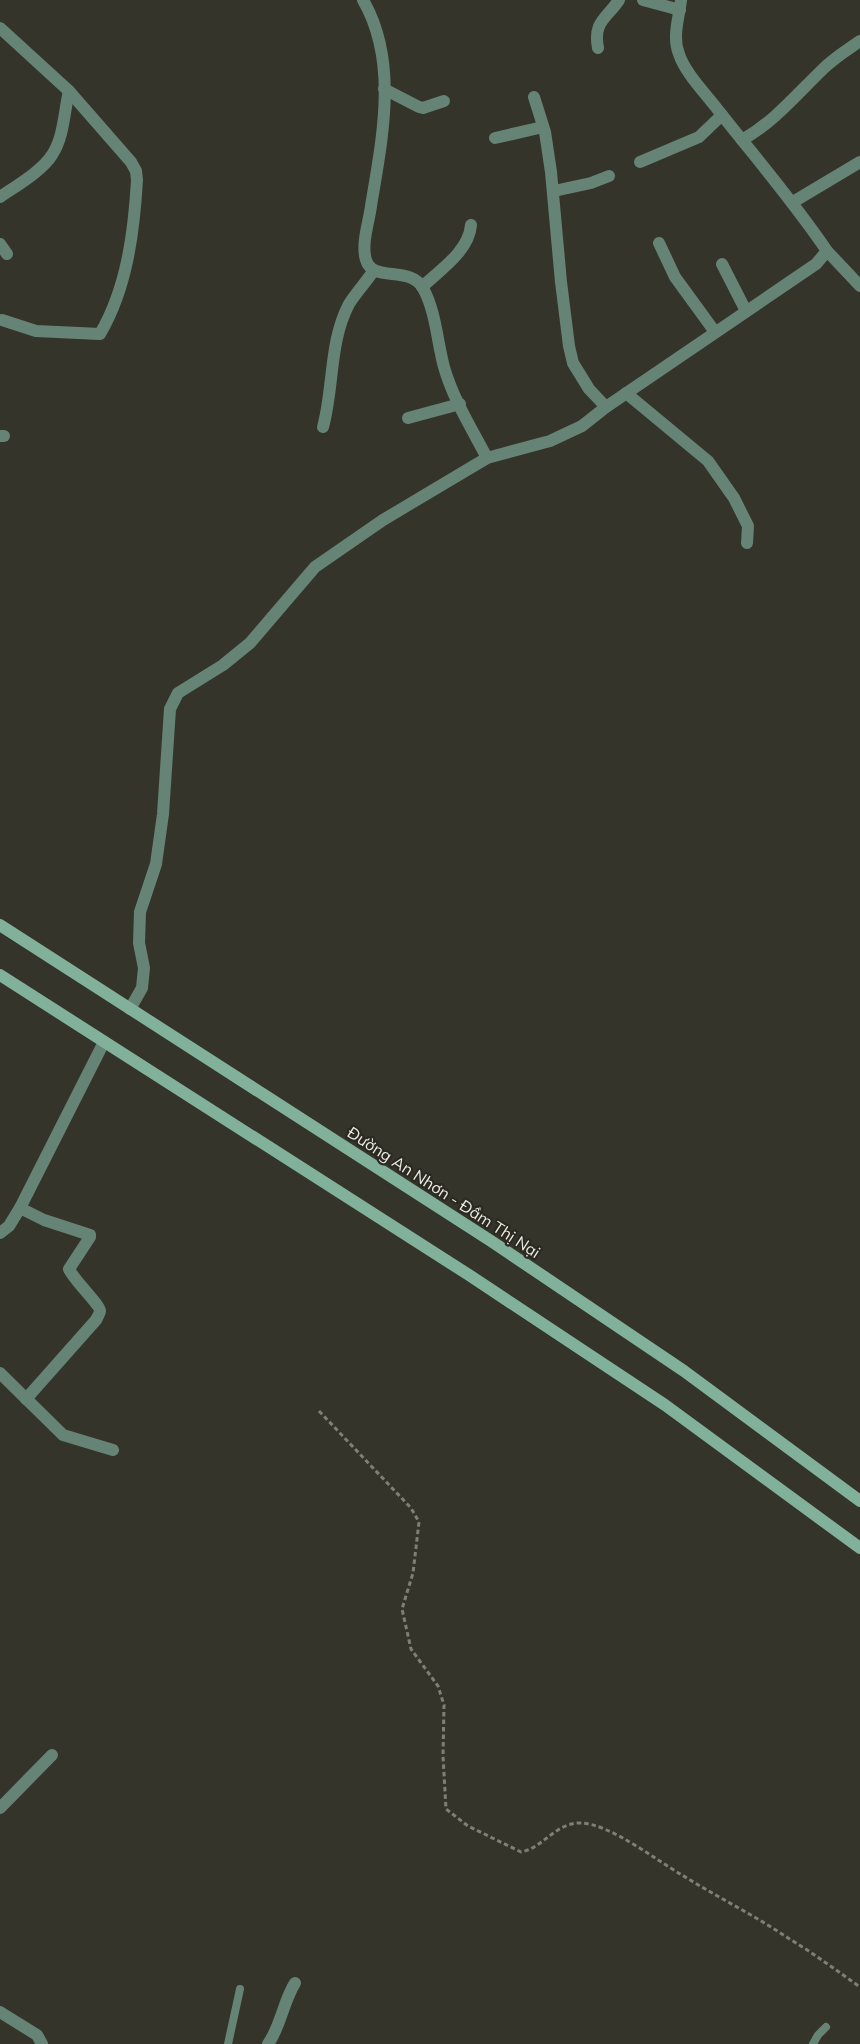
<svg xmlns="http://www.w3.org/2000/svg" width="860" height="2044" viewBox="0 0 860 2044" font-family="Mulish,sans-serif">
	<rect width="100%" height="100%" fill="#35342a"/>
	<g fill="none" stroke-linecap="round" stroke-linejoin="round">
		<path stroke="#807f76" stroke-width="3" stroke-dasharray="4.5 3" stroke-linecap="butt" d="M319,1411l92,97 8,14 -6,51 -11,36 9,40 27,37 6,19 -1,51 3,53 22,17 53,26c22,-4 35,-30 60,-29 29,1 75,37 101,52 35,22 72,40 106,63 25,15 48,32 72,49"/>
		<g stroke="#668476" stroke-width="8">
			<polyline points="228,2044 240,1989"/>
			<polyline points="813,2044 818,2035 826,2027"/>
		</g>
		<g stroke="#668476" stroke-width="12">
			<path d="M363,0c36,62 19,139 8,206 -2,16 -10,38 -5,54 7,23 43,5 57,28 13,24 14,53 21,79 9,32 28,62 43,91"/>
			<polyline points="643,0 680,10"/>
			<path d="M0,28l69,63 62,71 5,9 1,9c-3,52 -10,108 -37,154l-64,-3 -34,-11"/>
			<path d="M598,48c-5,-26 8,-29 21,-48"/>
			<polyline points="384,89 419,107 423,108 444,101"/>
			<polyline points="534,97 545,132 551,172 561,282 569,346 573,363 589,389 606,407"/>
			<polyline points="495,138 543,127"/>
			<path d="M742,140c32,-18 54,-45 81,-71 11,-11 24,-19 37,-28"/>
			<polyline points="640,162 699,137 722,115"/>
			<polyline points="554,191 591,183 609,176"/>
			<path d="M0,197c16,-11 42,-26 52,-42 12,-18 12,-43 17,-64"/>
			<polyline points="793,202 860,162"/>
			<polyline points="659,243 675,277 715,332"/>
			<polyline points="0,244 7,254"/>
			<polyline points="827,251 860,286"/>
			<polyline points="722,264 746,311"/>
			<path d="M422,287c18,-17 47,-36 49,-62"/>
			<polyline points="626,393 708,461 734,498 748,526 747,543"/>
			<polyline points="408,418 460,404"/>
			<path d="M323,427c11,-40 6,-85 26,-123 6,-10 18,-23 25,-34"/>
			<polyline points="0,436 4,436"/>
			<path d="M130,1009l12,-21 2,-20 -5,-25 1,-31 16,-48 7,-50 7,-105 8,-16 45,-28 27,-22 65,-76 68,-47 104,-62 63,-17 32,-15 24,-19 210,-143 11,-13c-33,-49 -72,-94 -109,-141 -12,-16 -33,-37 -39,-56 -7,-17 0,-36 2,-54"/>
			<path d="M20,1208l24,12 46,15v2l-21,32c4,10 31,36 31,42 0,2 -3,7 -4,9l-70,79"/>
			<polyline points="0,1233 9,1226 20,1208 104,1042"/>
			<polyline points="0,1373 63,1435 113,1450"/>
			<polyline points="0,1808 52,1755"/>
			<polyline points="0,2012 37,2035 42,2044"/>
			<path d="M268,2044c13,-18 15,-42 27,-61"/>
		</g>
		<g stroke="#82b19b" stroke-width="12">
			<polyline points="0,925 491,1241 684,1371 860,1501"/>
			<polyline points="0,975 469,1275 665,1405 860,1548"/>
		</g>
	</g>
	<g text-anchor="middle" stroke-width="4.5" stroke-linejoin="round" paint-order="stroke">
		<g font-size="16" fill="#ecebe5" stroke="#2b2a21">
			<text transform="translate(444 1192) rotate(33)" y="6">Đường An Nhơn - Đầm Thị Nại</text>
		</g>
	</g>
</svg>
